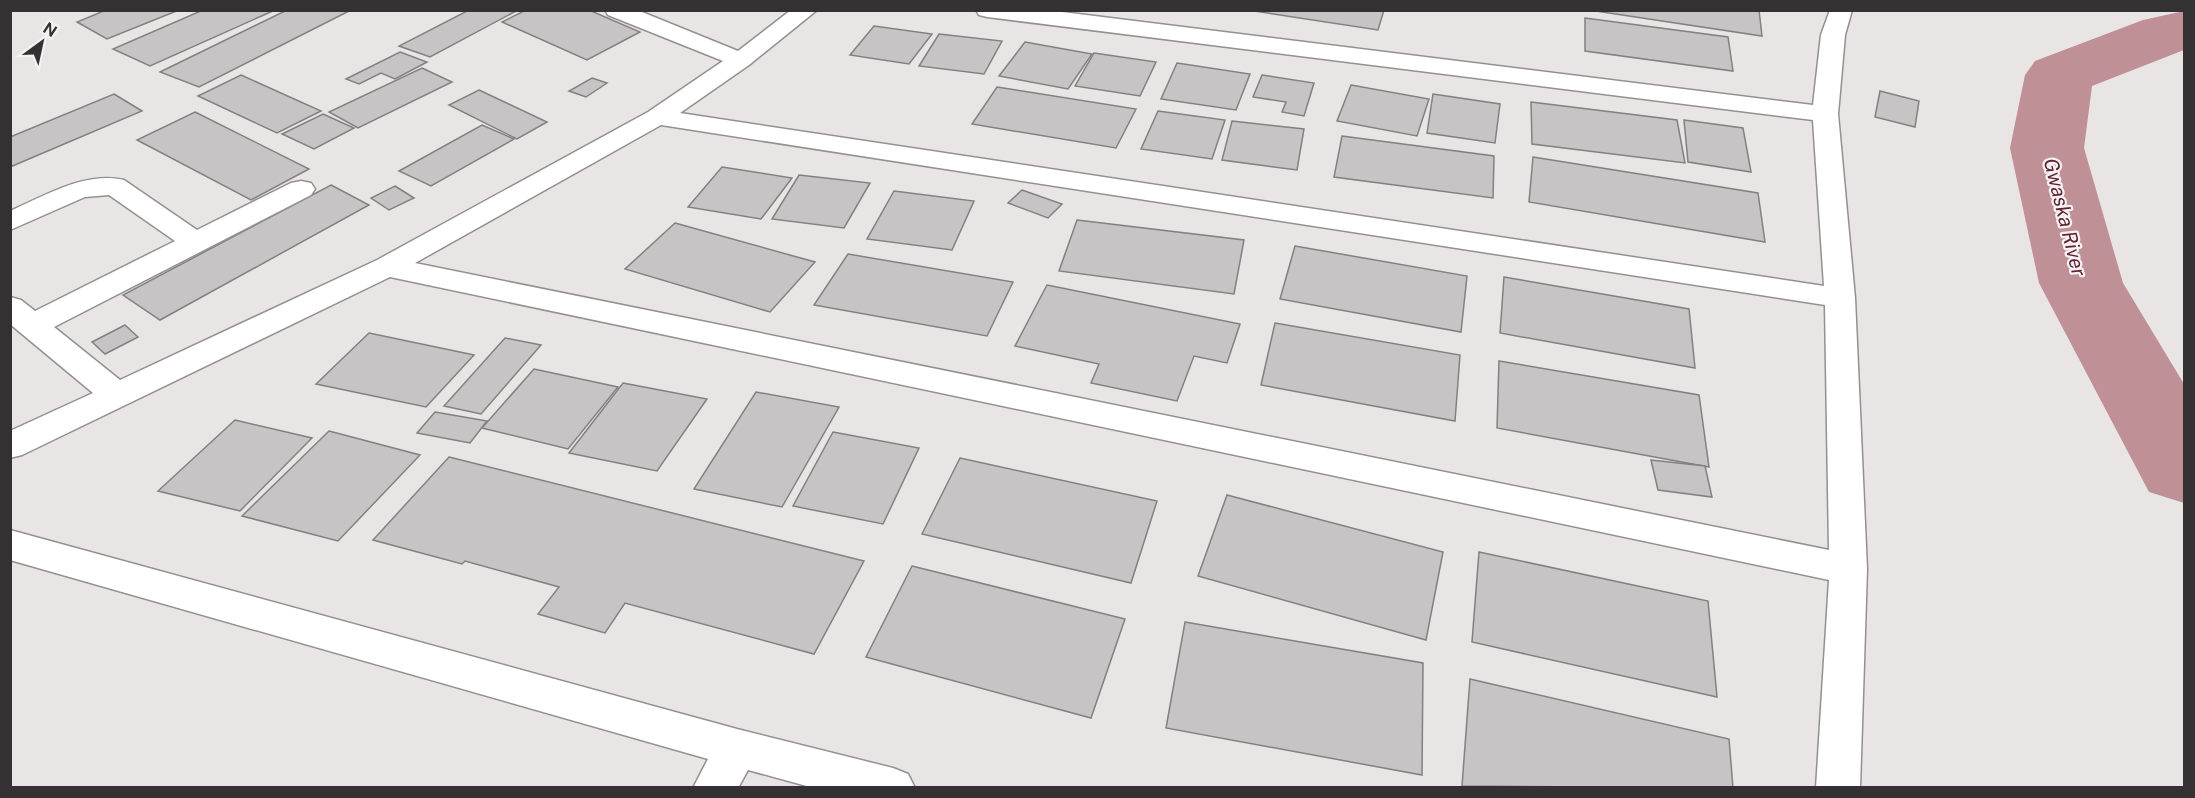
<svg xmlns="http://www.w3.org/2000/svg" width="2195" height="798" viewBox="0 0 2195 798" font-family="'Public Sans',sans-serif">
	<rect width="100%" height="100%" fill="#e9e5e5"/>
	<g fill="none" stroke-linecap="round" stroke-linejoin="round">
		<polygon fill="#c09097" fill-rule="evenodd" points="2184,11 2184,50 2092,86 2084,148 2123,283 2184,384 2184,503 2149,492 2039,283 2010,148 2025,75 2035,61 2143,20"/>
	</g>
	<g fill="#c8c4c5" stroke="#848081" stroke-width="1.5">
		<polygon points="106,10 179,10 107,39 77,22"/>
		<polygon points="203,10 275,10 150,66 113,49"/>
		<polygon points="287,10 351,10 199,87 160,72"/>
		<polygon points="469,10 518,10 430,57 399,46"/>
		<polygon points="526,10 589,10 640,32 587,60 502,22"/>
		<polygon points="1248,10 1384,10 1378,30"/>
		<polygon points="1589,10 1759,10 1762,36"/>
		<polygon points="1585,18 1728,37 1733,71 1585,51"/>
		<polygon points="874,26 932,34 909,64 850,55"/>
		<polygon points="939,34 1002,41 984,74 919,66"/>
		<polygon points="1025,42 1092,54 1068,89 999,76"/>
		<polygon points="400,52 427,62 395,79 381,73 359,84 346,79"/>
		<polygon points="1094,53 1156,62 1140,96 1075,86"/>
		<polygon points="1177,63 1250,74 1236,110 1161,99"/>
		<polygon points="422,68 452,82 358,128 329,112"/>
		<polygon points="241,75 321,111 277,133 198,96"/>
		<polygon points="1262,75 1314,83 1304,116 1282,112 1286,102 1253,97"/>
		<polygon points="592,78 607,83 586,97 569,91"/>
		<polygon points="1351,85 1429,99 1417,136 1337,121"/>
		<polygon points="997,87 1136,109 1116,148 972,124"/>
		<polygon points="479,90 547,122 517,139 449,105"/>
		<polygon points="1880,91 1919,101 1915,127 1875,117"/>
		<polygon points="114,94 142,111 10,167 10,137"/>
		<polygon points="1433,94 1500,104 1495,143 1427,133"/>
		<polygon points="1531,102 1677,120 1685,163 1532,144"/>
		<polygon points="1158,111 1225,120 1212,159 1141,149"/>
		<polygon points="195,112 309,169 251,200 137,140"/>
		<polygon points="323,114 354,128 314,149 282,134"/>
		<polygon points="1684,120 1743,128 1751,172 1688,162"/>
		<polygon points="1232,121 1304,129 1297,170 1222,160"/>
		<polygon points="482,125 514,139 431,186 399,171"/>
		<polygon points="1342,136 1494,156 1493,198 1334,177"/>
		<polygon points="1533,157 1758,193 1765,242 1529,202"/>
		<polygon points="722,167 792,178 761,219 688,207"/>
		<polygon points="799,175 870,183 844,228 772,219"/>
		<polygon points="331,185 369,205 160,320 123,295"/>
		<polygon points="395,186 414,198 389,210 371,198"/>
		<polygon points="1022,190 1062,204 1048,218 1008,203"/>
		<polygon points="894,191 974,201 952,250 867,239"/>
		<polygon points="1077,220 1244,240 1234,294 1059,271"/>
		<polygon points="675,223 815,262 770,312 625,269"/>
		<polygon points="1295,246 1467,276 1461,332 1280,299"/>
		<polygon points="848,254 1013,282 987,336 814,305"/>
		<polygon points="1504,277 1689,309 1695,368 1500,333"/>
		<polygon points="1047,285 1240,324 1227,363 1194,356 1177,401 1091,383 1099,364 1015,346"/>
		<polygon points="1275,323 1460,355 1455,421 1261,385"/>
		<polygon points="125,325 138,337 105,354 92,342"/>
		<polygon points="369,333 474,355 426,407 316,384"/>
		<polygon points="505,338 541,345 481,414 444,406"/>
		<polygon points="1499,361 1699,395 1709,467 1497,428"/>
		<polygon points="534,369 618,387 568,449 482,428"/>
		<polygon points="623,383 707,399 657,471 569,453"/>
		<polygon points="756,392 839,407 782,507 694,489"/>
		<polygon points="435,412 487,421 470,443 417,433"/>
		<polygon points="235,420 312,438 240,511 158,491"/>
		<polygon points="329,431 420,455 338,541 242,516"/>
		<polygon points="833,432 919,448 883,524 793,506"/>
		<polygon points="449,457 864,561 814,654 625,603 605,633 538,614 559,587 465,561 462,564 373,540"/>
		<polygon points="960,458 1157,501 1131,583 922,534"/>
		<polygon points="1651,460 1705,466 1712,497 1658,490"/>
		<polygon points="1227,495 1443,552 1426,640 1198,576"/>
		<polygon points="1479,552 1708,601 1717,697 1472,642"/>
		<polygon points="912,566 1125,619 1091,718 866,657"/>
		<polygon points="1185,622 1423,663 1422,775 1166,728"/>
		<polygon points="1470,679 1729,739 1733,788 1462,786"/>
	</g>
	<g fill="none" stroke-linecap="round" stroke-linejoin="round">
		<g stroke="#949091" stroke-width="3">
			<g id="minor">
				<path d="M605,10h32l101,41 53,-41h26l-68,55 -69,48 1144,173 -11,-166 -826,-103 -8,-2 -3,-5h70l767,95 8,-70 9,-25h22l-7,25 -7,79 17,184 12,271 -7,219h-44l13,-208 -1439,-303 -368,178 -12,3v-27l83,-38 -83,-69v-27l11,3 14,11 140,-70 -66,-46 -24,2 -75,33v-19c35,-15 75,-40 114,-31l73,50 94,-47 10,-2 10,2 4,6 -4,6 -257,132 66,53 257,-120 271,-148 75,-51 -115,-46zM661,125l1164,180 4,245 -1414,-287z"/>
				<polygon points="10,530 737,729 893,768 908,774 915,788 814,788 748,770 738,788 693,788 708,759 10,560"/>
			</g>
		</g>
		<use href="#minor" fill="#fff" fill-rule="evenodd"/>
	</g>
	<g text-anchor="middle" stroke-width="4.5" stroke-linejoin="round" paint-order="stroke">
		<g font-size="20" font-style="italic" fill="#5f2230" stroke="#f6f2f3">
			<text transform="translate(2065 217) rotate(76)" y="7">Gwaska River</text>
		</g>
	</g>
	<rect width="2195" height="798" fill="none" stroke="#333131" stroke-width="24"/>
	<g transform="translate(42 42) rotate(33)" stroke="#f6f2f3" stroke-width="4.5" paint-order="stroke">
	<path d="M0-4.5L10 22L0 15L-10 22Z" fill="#333131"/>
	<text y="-9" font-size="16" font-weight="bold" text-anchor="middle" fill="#333131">N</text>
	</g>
</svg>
